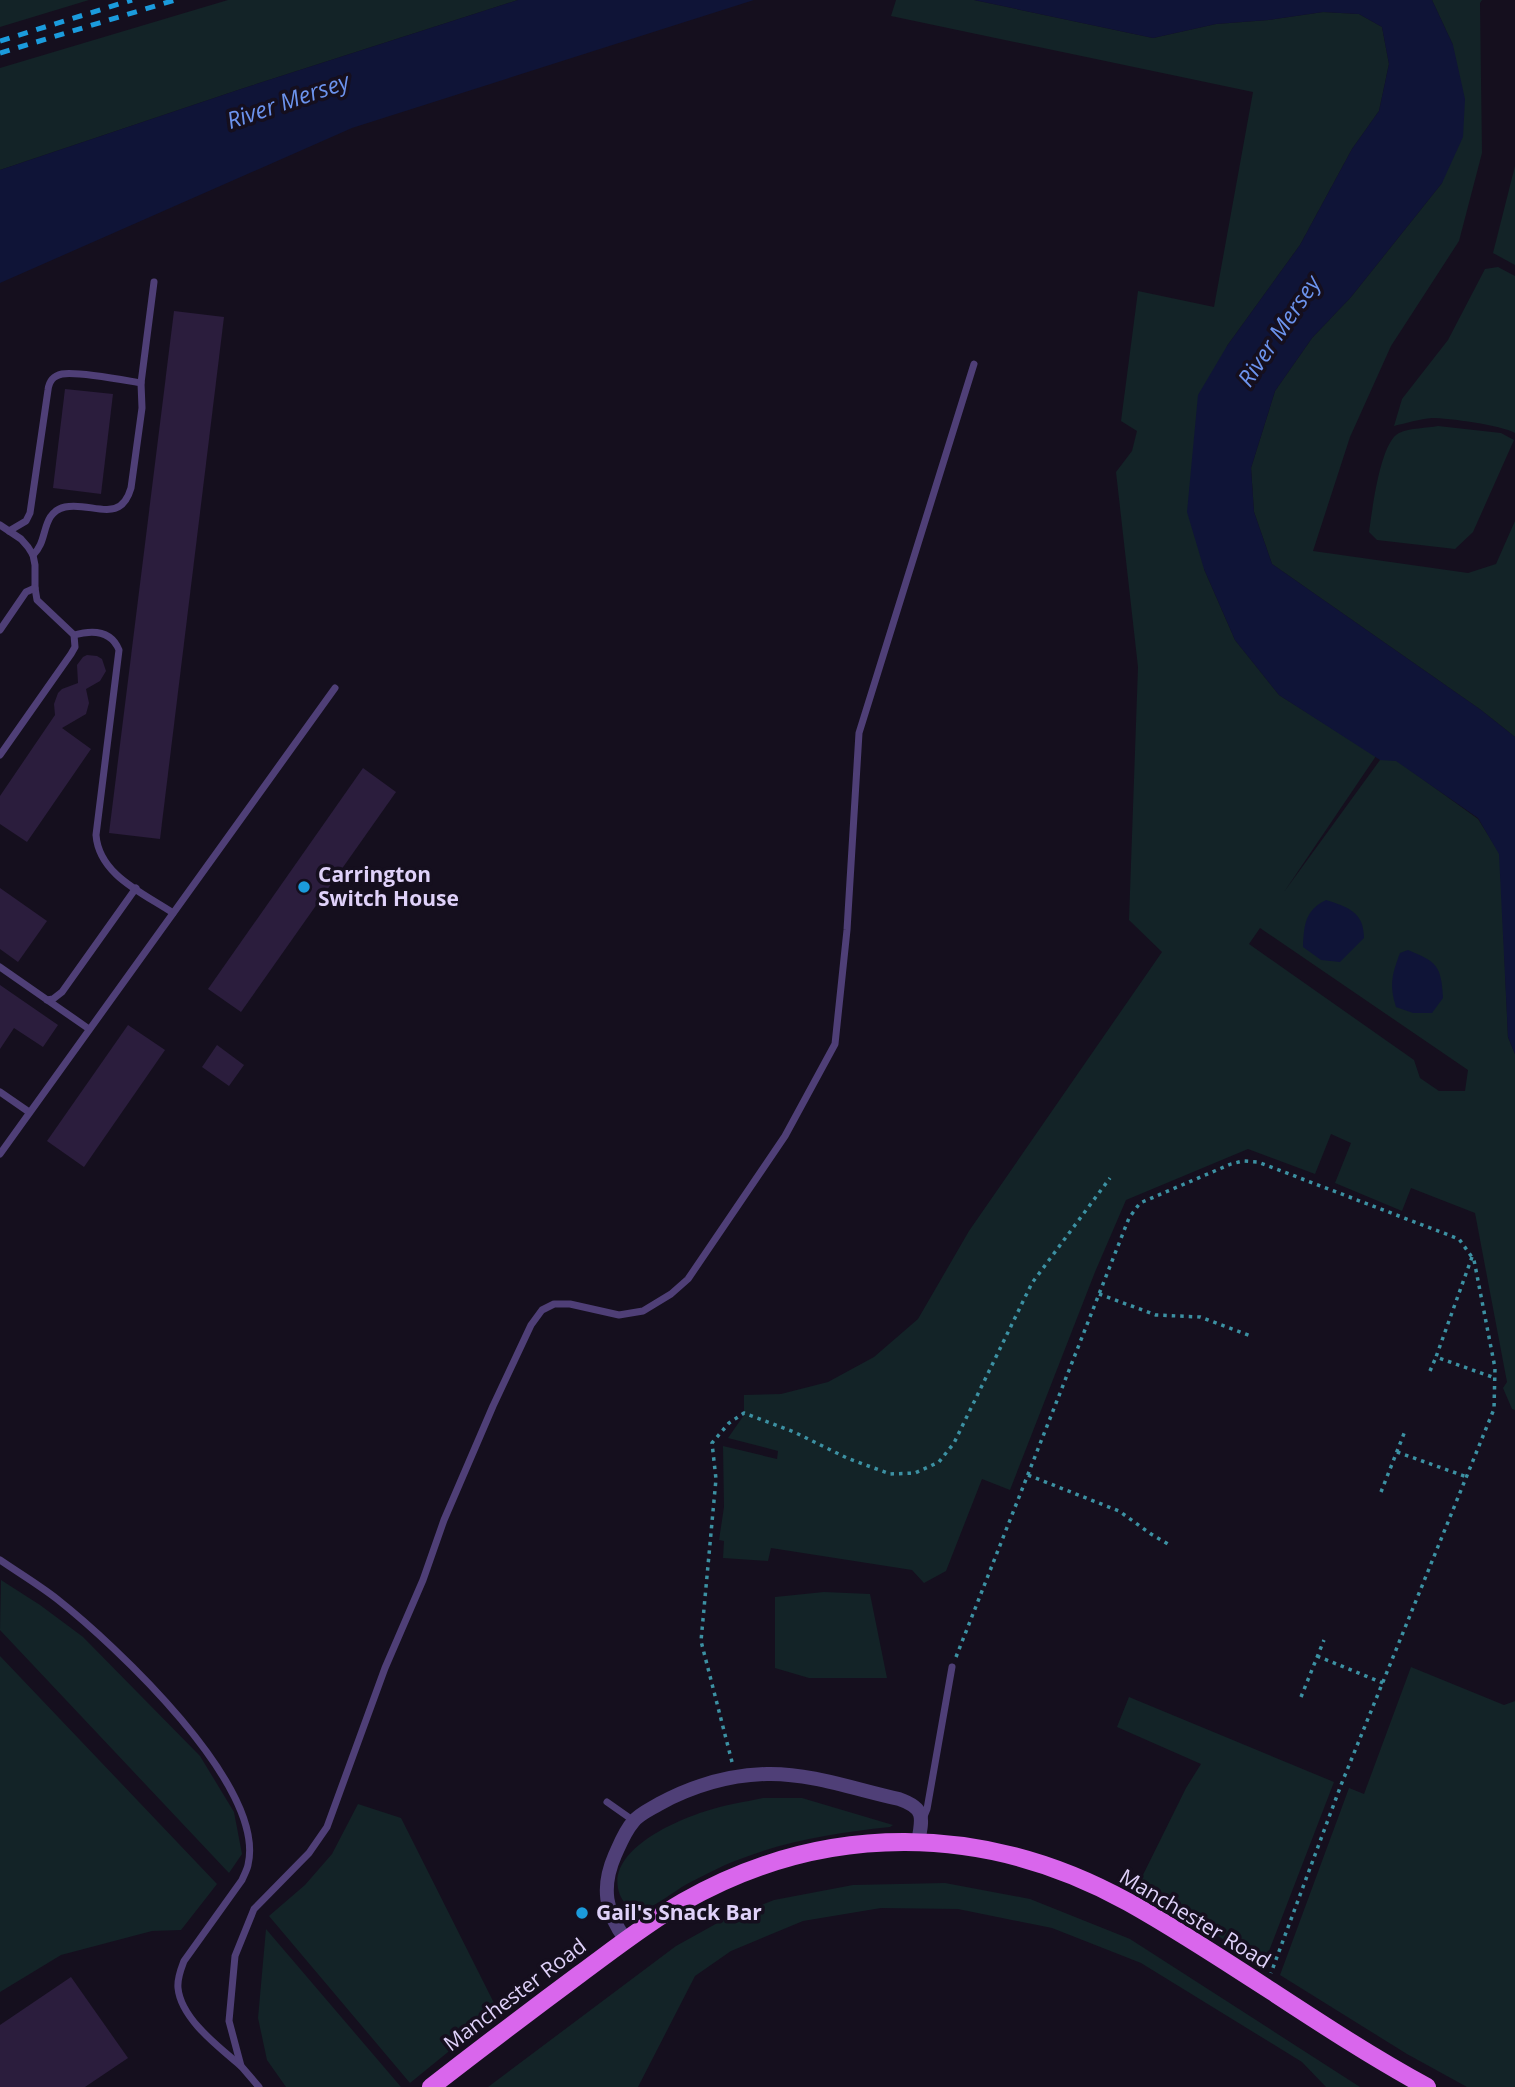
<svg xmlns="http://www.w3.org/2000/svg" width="1515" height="2087" viewBox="0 0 1515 2087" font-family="'Open Sans',sans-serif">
	<rect width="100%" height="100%" fill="#150f1e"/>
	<g fill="#132327" fill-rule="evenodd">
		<polygon points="0,0 89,0 0,27"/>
		<polygon points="228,0 518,0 241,89 0,170 0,68"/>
		<path d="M896,0h78l179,38 63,-14 52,-4 55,-8 36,2 23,13 7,37 -10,47 -27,38 -52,96 -73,101 -23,223 31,71 44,55 97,61 -92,136 96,-132h16l82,59 22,35 8,183 7,17v356l-3,-1 -9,-21 4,-6 -32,-169 -64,-25 -9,23 -67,-28 16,-40 -20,-9 -16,40 -67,-25 -122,51 -31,72 -85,218 -28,-11 -36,92 -22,12 -12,-13 -141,-22 -3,13 -45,-3 1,-17 -5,-1 5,-33 -1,-61 54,13 1,-8 -50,-13 16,-23v-20l37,-1 47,-12 46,-25 44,-38 51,-88 193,-279 -33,-32 9,-253 -22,-195 16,-21 5,-20 -16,-10 17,-130 76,16 39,-215 -362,-76zM1260,928l208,142 -3,21h-26l-19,-13 -6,-18 -165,-116z"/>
		<polygon points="1432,0 1482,0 1480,3 1482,153 1459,241 1391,346 1350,437 1313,551 1468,573 1496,564 1515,521 1515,737 1481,710 1272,564 1254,512 1251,468 1275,391 1312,338 1351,297 1442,183 1453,45"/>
		<polygon points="1515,166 1515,265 1493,253"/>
		<path d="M1498,267l17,9v157c-14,-8 -67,-15 -83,-15 -12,1 -26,5 -38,8l8,-27 46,-59 37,-71z"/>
		<path d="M1438,426l63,7 13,7 -41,92 -18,17 -78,-9 -8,-8c3,-20 11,-90 30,-99 11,-5 28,-5 39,-7z"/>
		<polygon points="1,1580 40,1605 83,1637 200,1756 234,1812 242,1854 229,1873 0,1630"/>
		<polygon points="824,1592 870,1594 887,1678 809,1678 775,1668 775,1597"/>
		<polygon points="0,1656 217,1884 181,1930 152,1931 61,1955 0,1992"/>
		<polygon points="1411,1667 1504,1705 1515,1701 1515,2087 1467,2087 1407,2054 1280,1975 1349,1788 1364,1794"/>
		<polygon points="1129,1697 1334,1782 1264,1964 1137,1887 1186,1788 1201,1764 1117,1727"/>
		<path d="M763,1798h39l91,27 -3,2c-58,6 -111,15 -165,38 -13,6 -26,13 -38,19 -13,7 -34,25 -47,26 -10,0 -16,-6 -20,-15 -17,-43 54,-74 86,-84 18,-6 38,-9 57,-13z"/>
		<polygon points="358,1804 401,1818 496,2007 491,2017 410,2083 269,1916 305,1885 332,1854"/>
		<polygon points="945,1883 1030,1899 1130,1939 1360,2087 1326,2087 1302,2062 1141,1963 1052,1928 958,1909 881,1908 803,1921 731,1951 695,1976 638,2087 488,2087 676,1946 721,1921 774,1900 853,1885"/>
		<polygon points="266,1929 401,2087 286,2087 267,2060 258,2018"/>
	</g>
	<g fill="#0f1437">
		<polygon points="518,0 754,0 352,128 0,283 0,170 241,89"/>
		<polygon points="974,0 1432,0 1453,45 1465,99 1463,137 1442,183 1351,297 1312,338 1275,391 1251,468 1254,512 1272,564 1481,710 1515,737 1515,1054 1508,1037 1499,854 1478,818 1396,761 1380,760 1279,695 1235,640 1204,569 1187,512 1198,395 1227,346 1300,245 1352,149 1379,111 1389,64 1382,27 1359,14 1323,12 1268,20 1216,24 1153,38"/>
		<path d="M1326,900c22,7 38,12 38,38l-24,24 -19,-2 -18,-13c1,-22 2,-37 23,-47z"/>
		<path d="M1408,950c29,12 33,15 35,48l-11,15h-19l-17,-6c-7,-22 -4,-33 4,-54z"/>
	</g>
	<g fill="#2b1d3d">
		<polygon points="174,311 224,317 160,839 109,833"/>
		<polygon points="65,389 113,394 101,494 53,488"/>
		<polygon points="87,655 97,656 102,659 106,671 100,681 86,689 89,703 86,714 62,728 91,749 27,842 0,824 0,796 55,715 54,704 58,693 62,689 78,683 77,665 83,657"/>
		<polygon points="363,768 396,792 241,1012 208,989"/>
		<polygon points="0,888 47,921 18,962 0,949"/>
		<polygon points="0,985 58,1025 43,1047 14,1028 0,1049"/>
		<polygon points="128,1025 165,1050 84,1167 47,1141"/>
		<polygon points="217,1045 244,1065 229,1086 202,1067"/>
		<polygon points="71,1977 128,2058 85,2087 0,2087 0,2025"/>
	</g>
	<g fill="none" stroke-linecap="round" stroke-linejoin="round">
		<g stroke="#3c91a3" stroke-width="3.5" stroke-dasharray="3.5 5" stroke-linecap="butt">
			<polyline points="1472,1257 1436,1357 1495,1378"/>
			<polyline points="1099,1294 1156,1315 1200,1317 1251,1336"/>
			<polyline points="1430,1371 1436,1357"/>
			<polyline points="1397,1452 1467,1477"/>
			<polyline points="1028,1475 1119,1511 1151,1534 1168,1544"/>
			<polyline points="1381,1492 1405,1431"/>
			<polyline points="1317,1656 1383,1683"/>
			<polyline points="956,1657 1129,1218 1140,1203 1231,1164 1243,1161 1258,1162 1459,1239 1474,1260 1495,1368 1494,1409 1341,1785 1271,1973"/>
			<polyline points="1301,1697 1324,1640"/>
			<polyline points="732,1762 701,1641 716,1479 712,1443 729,1423 744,1413 794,1432 847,1458 890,1474 915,1473 939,1462 954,1443 1032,1283 1110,1178"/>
		</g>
		<g stroke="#4f3f77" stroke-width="7">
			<polyline points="0,525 21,539 28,547 33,555 35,565 35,588 37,600 74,635 75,647 71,654 0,755"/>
			<path d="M9,531l17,-10 4,-8 18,-123c1,-9 5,-14 14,-16 15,-3 61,6 79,9"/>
			<path d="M33,555c16,-14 7,-42 32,-48 26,-6 55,19 66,-19l11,-80 -1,-25 13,-101"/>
			<polyline points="0,630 26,592 35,588"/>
			<path d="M74,635c18,-5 37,-5 45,15l-23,185c3,40 47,58 77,78"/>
			<polyline points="0,967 89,1029"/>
			<polyline points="47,1000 53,999 62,992 136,888"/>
			<polyline points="0,1092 29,1112"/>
			<polyline points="0,1154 335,688"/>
			<path d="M0,1560c19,13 39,25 57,39 57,45 210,187 191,266 -1,5 -4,10 -6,15l-58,81c-3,8 -7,17 -6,27 3,31 41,59 63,78"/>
			<polyline points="607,1802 634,1821"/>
			<polyline points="923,1819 927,1809 952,1667"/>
			<polyline points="259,2087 241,2066 229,2021 235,1956 254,1909 309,1853 327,1827 385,1668 423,1580 444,1520 493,1406 531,1325 542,1310 554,1304 570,1304 619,1315 643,1311 671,1294 688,1279 785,1136 835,1044 847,930 859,733 974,364"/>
		</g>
		<path stroke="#4f3f77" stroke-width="14" d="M626,1940c-21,-28 -25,-53 -11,-85 5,-11 10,-24 18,-33 6,-8 18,-13 26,-18 33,-18 70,-29 108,-30 44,-1 90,16 132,25 26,9 24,18 19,43"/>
		<path stroke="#d966ec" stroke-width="18" d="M431,2087c49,-38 99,-76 149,-113 34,-25 67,-51 103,-72 142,-81 302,-79 445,0 102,57 196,129 299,185"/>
		<g stroke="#1b9bdc" stroke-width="5" stroke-dasharray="10 9" stroke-linecap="butt">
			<polyline points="0,41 132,0"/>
			<polyline points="0,53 175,0"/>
		</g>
	</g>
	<g fill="#1b9bdc" stroke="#150f1e" stroke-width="2.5">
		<circle cx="304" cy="887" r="7"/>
		<circle cx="582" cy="1913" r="7"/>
	</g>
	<g text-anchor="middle" stroke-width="7" stroke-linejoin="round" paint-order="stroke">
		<g font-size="21" font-weight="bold" fill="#dfd1f9" stroke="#150f1e" text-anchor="start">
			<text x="318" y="882">Carrington<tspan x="318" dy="24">Switch House</tspan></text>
			<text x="596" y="1920">Gail's Snack Bar</text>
		</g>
		<g font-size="21" fill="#dfd1f9" stroke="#150f1e">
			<text transform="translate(1195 1919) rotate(31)" y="7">Manchester Road</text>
			<text transform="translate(515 1995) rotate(-37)" y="7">Manchester Road</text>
		</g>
		<g font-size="23" font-style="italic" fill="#6c93ed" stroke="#150f1e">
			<text transform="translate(288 101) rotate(-19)" y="8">River Mersey</text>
			<text transform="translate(1279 331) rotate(-56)" y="8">River Mersey</text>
		</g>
	</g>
</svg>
